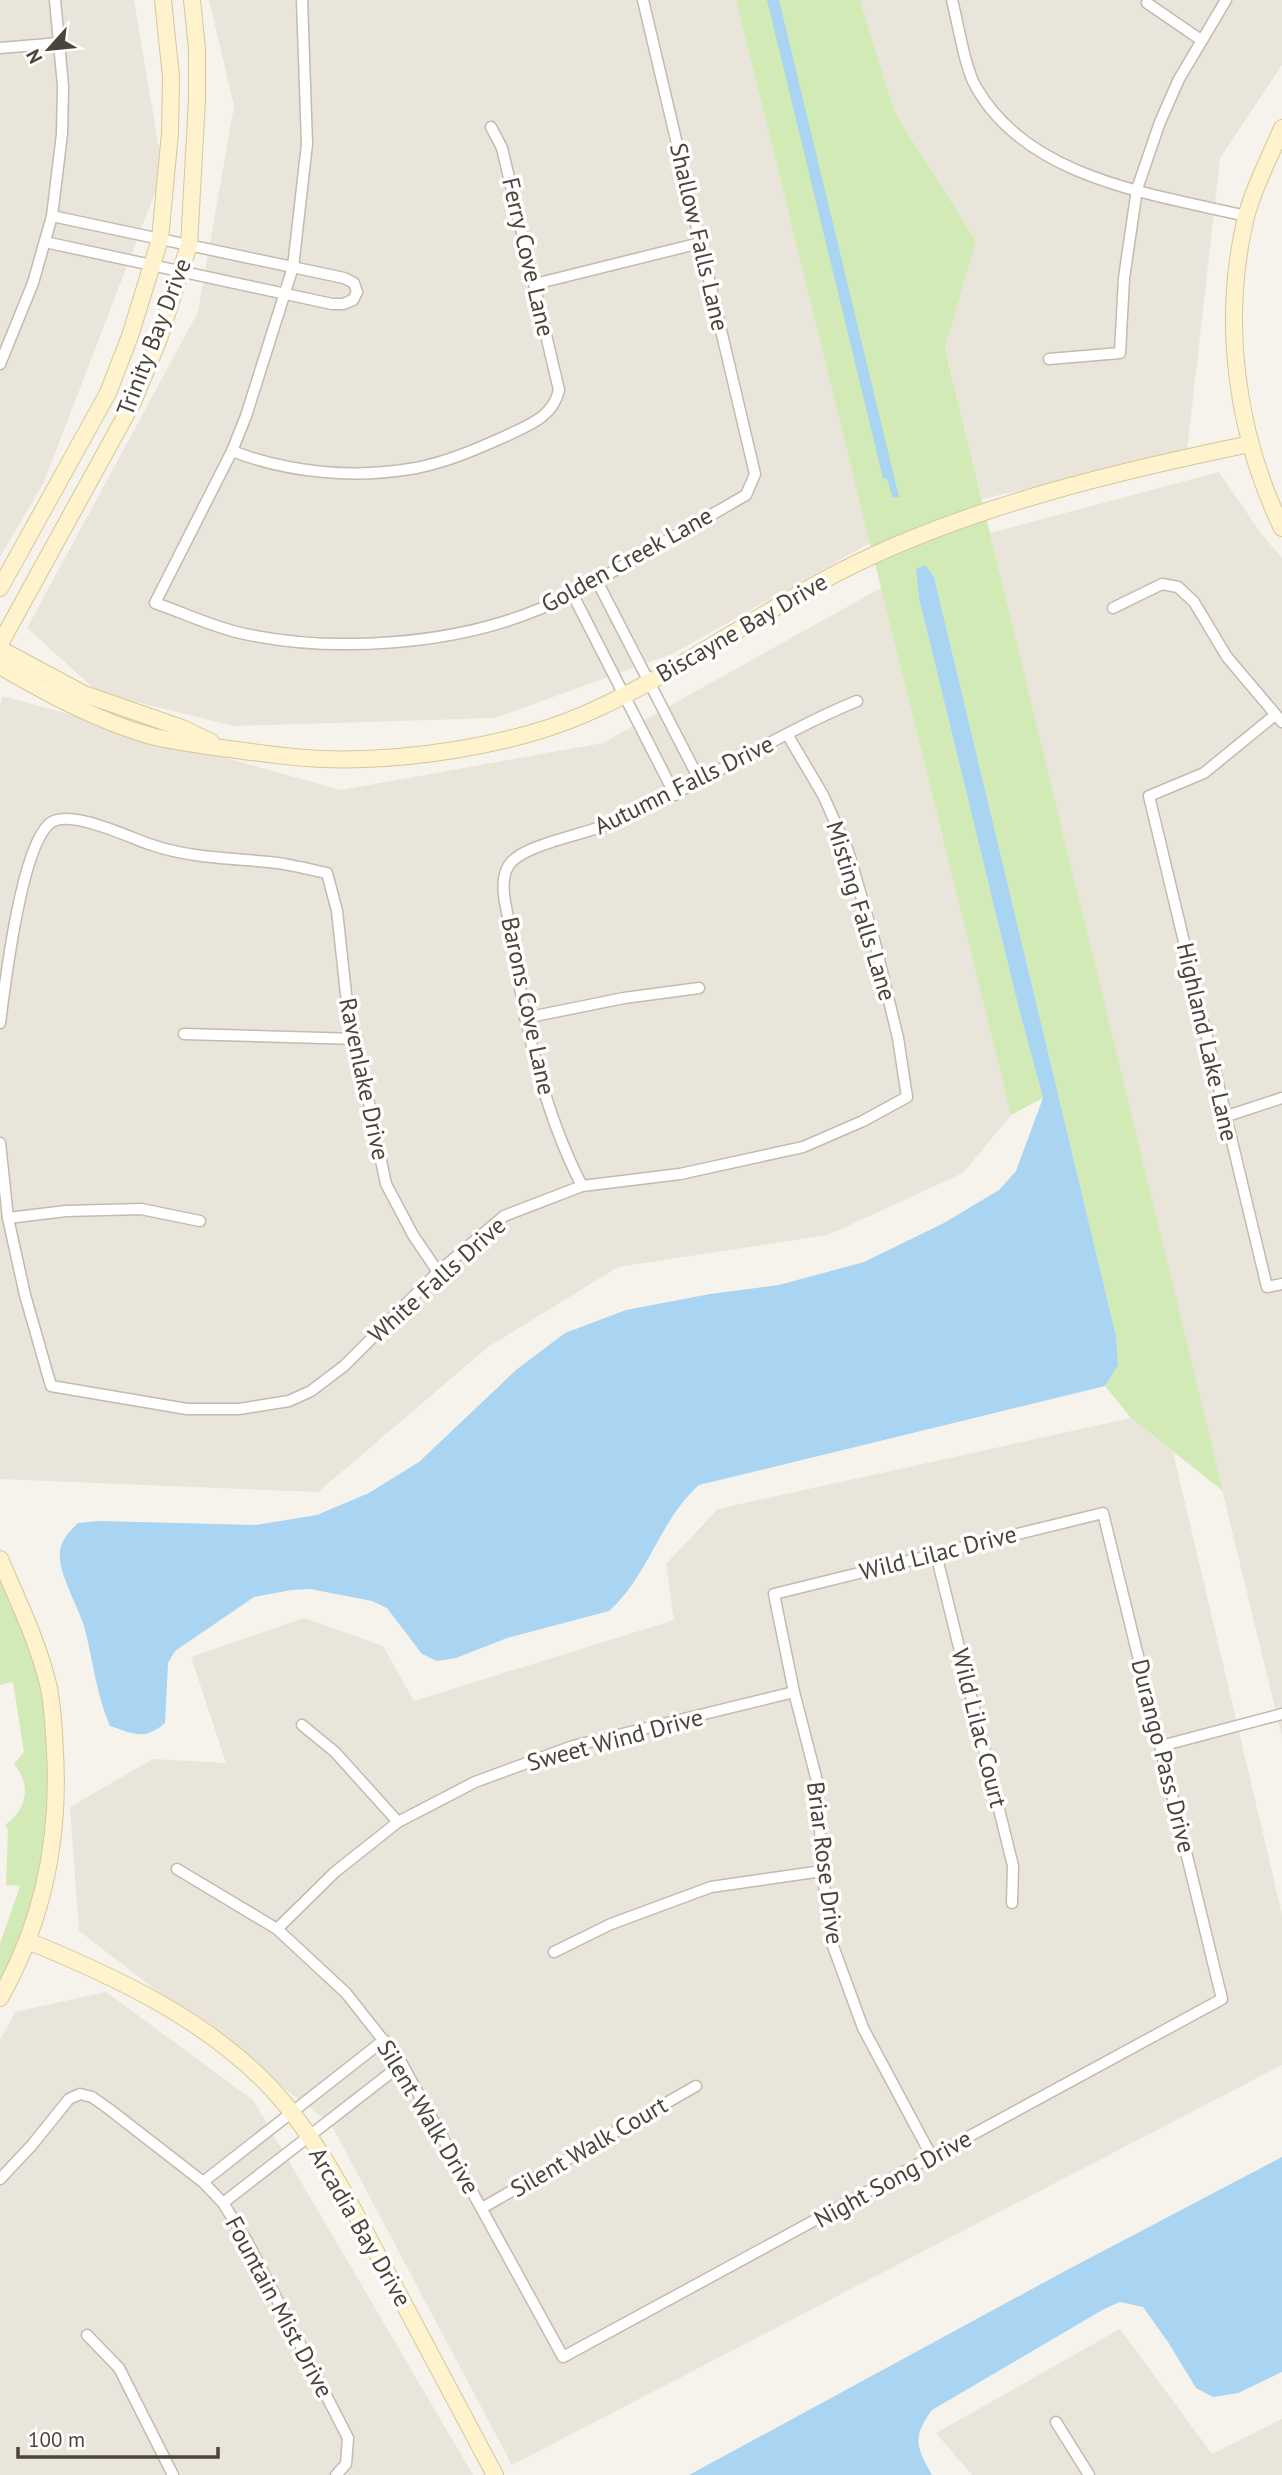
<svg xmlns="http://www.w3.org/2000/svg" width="1282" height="2475" viewBox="0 0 1282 2475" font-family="'PT Sans',sans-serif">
	<rect width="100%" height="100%" fill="#f6f3ec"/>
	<g fill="#eae5da">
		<polygon points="0,0 134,0 163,172 44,482 0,557"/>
		<polygon points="209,0 736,0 870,543 672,654 495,718 234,726 99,693 27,628 198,312 234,106"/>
		<polygon points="860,0 1282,0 1282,65 1220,158 1187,452 982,499 945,347 976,241 895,113"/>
		<polygon points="1219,472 1262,535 1282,558 1282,1737 990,533"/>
		<polygon points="881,588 1011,1115 963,1173 828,1235 618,1267 488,1347 318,1492 0,1479 0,705 3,696 341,790 603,743"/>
		<polygon points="1131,1418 1173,1452 1282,1914 1282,2065 512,2465 331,2124 79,1931 70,1807 153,1759 226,1763 191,1657 304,1618 383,1646 414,1701 674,1620 666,1564 718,1509"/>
		<polygon points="106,1992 253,2100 473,2475 0,2475 0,2040 15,2012"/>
		<polygon points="1120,2329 1212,2454 1282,2419 1282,2475 972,2475 936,2433"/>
	</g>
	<g fill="#d2eab5">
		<polygon points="736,0 860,0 895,113 976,241 945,348 1223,1491 1131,1418 1105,1386 1118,1365 1116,1336 934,577 916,569 919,598 1018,1005 1043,1098 1011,1115"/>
		<path d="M0,1581c12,29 28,59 36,90 24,97 13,221 -36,309v-36l20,-58 -14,-1 2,-55 -3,-5c22,-15 27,-40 9,-61l10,-12 -11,-70 -13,3z"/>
	</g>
	<g fill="#a9d4f2">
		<polygon points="767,0 779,0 899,497 893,498 887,479 883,478"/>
		<path d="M925,565l9,12 182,759 2,29 -13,21 -406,99c-39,34 -51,92 -90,126l-102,27 -51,20 -19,3 -15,-7 -35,-46 -15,-7 -62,-12 -19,1 -37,7 -79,54 -7,12 -3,60c-21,18 -31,11 -55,3 -14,-32 -17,-67 -26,-100 -6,-19 -22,-47 -24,-66 -2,-17 7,-26 18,-37l21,-2 157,4 61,-10 52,-22 50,-31 97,-92 49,-37 61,-23 84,-16 69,-9 85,-23 80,-39 55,-33 17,-19 27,-73 -25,-93 -99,-407 -3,-29z"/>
		<path d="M1282,2157v215l-44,21 -25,4 -17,-9 -28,-46 -25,-35 -23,-5 -16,7 -172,101c-20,27 -16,37 0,65h-243l378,-205z"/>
	</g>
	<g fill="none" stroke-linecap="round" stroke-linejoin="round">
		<g stroke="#c2bbae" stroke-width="13">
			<g id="street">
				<path d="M302,0l5,144 -14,123 -47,149 -14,35 -77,152c29,10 60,25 90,31 90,19 207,11 292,-24 33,-13 63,-31 94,-49 38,-22 76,-44 115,-66l9,-21 -112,-474"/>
				<path d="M952,0c6,23 13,69 24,87 52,92 177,107 270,129"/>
				<polyline points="1147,3 1201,40"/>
				<polyline points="0,48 60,43"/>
				<polyline points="45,242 332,304 343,304 353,300 357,292 354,283 344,278 52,216"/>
				<polyline points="535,284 700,243"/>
				<polyline points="1049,359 1120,353 1124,278 1137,189 1160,122 1179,79 1226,0"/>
				<polyline points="0,364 33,283 52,216 62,134 63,86 55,0"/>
				<path d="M232,451c57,22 123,28 184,17 31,-6 61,-19 90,-32 23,-11 47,-19 53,-46l-57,-242 -11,-21"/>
				<polyline points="597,581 700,781"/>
				<polyline points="573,595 675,795"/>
				<polyline points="1113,608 1162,584 1178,587 1194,602 1227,657 1282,722"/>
				<polyline points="1275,715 1204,773 1149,796 1267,1287 1282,1284"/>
				<polyline points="525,1018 624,998 699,988"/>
				<path d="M0,1023c5,-40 21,-174 49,-199 18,-17 79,13 100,20 39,14 80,14 120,18 20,2 39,7 58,11l10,38 9,83 40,190 27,51 25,37"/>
				<polyline points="184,1034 357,1039"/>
				<polyline points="1224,1117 1282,1098"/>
				<polyline points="0,1143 8,1218"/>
				<path d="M582,1186c-41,-80 -58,-166 -71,-254 -3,-19 -14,-49 -2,-67 12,-19 68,-29 91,-38 90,-34 169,-90 257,-126"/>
				<polyline points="200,1221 141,1209 66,1211 8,1218 25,1295 51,1386 187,1409 239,1409 289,1401 311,1391 344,1366 438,1272 504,1216 582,1186 680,1174 803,1147 863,1121 907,1097 898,1038 875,943 848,851 823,795 787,734"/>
				<polyline points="936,1554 1013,1866 1012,1903"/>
				<polyline points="302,1725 335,1752 398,1822"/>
				<polyline points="1161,1746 1282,1714"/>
				<polyline points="177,1869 277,1929 346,1993 402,2064 563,2357 1222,1999 1103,1513 774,1594 794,1692 818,1785 822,1871 833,1946 863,2028 932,2157"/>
				<polyline points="277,1929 335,1872 398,1822 475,1782 573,1746 794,1692"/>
				<polyline points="554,1952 611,1924 711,1887 822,1871"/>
				<polyline points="0,2179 32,2145 69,2099 80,2094 92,2097 109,2109 203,2182 223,2203 248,2243 348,2438 346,2464 336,2475"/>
				<polyline points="203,2182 384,2040"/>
				<polyline points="223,2203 402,2064"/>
				<polyline points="482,2208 696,2086"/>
				<polyline points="87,2335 119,2368 173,2475"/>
				<polyline points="1056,2422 1089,2475"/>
			</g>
		</g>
		<g stroke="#d6c79b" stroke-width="18">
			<g id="secondary">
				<path d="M1282,128c-12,29 -28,58 -36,89 -25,104 -10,215 36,311"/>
				<polyline points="0,588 108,393 130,336 160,239 170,133 171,77 163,0"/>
				<polyline points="0,644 133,402 159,339 189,245 197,100 197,49 192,0"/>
				<polyline points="0,649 84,694 182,728 211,742"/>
				<path d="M0,666c48,28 98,55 151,70 28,7 57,10 86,14 29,4 58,8 86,9 80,3 189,-13 262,-45 101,-44 188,-113 287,-158 117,-54 252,-86 378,-112"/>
				<path d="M0,1559c18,42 39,85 49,129 4,21 5,43 6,64 5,87 -12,170 -55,246"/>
				<path d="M28,1941c88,36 178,78 244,148 46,50 76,111 108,170 39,72 77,144 115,216"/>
			</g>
		</g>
		<use href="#street" stroke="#fff" stroke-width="10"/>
		<use href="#secondary" stroke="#fff3cd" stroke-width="16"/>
	</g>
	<g text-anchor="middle" stroke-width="7" stroke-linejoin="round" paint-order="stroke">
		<g font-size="24" fill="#4b4439" stroke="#fff">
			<text transform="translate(699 237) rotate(77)" y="8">Shallow Falls Lane</text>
			<text transform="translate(528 257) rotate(77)" y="8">Ferry Cove Lane</text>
			<text transform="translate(154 337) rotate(-69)" y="8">Trinity Bay Drive</text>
			<text transform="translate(627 560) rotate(-29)" y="8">Golden Creek Lane</text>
			<text transform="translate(742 628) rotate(-30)" y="8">Biscayne Bay Drive</text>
			<text transform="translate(684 785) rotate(-26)" y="8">Autumn Falls Drive</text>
			<text transform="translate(861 911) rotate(73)" y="8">Misting Falls Lane</text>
			<text transform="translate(528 1006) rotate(78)" y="8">Barons Cove Lane</text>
			<text transform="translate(1207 1042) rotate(77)" y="8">Highland Lake Lane</text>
			<text transform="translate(364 1079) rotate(78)" y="8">Ravenlake Drive</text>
			<text transform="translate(437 1280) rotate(-42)" y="8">White Falls Drive</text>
			<text transform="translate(938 1553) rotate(-14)" y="8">Wild Lilac Drive</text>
			<text transform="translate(979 1728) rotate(76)" y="8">Wild Lilac Court</text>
			<text transform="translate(615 1740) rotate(-15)" y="8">Sweet Wind Drive</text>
			<text transform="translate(1163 1756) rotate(76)" y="8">Durango Pass Drive</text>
			<text transform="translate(825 1863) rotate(83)" y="8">Briar Rose Drive</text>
			<text transform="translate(428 2117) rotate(59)" y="8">Silent Walk Drive</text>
			<text transform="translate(589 2147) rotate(-30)" y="8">Silent Walk Court</text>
			<text transform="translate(893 2179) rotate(-29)" y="8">Night Song Drive</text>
			<text transform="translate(360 2227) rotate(60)" y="8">Arcadia Bay Drive</text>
			<text transform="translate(279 2307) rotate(62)" y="8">Fountain Mist Drive</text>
		</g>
	</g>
	<g transform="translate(49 49) rotate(243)" stroke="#ffffff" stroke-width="5" paint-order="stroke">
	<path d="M0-5L12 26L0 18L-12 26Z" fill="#4b4439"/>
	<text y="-10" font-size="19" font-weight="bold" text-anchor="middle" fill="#4b4439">N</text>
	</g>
	<path d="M18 2447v10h200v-10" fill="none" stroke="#4b4439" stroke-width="3.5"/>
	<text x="28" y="2447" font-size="21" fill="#4b4439" stroke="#ffffff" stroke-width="5" paint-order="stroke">100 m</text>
</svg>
